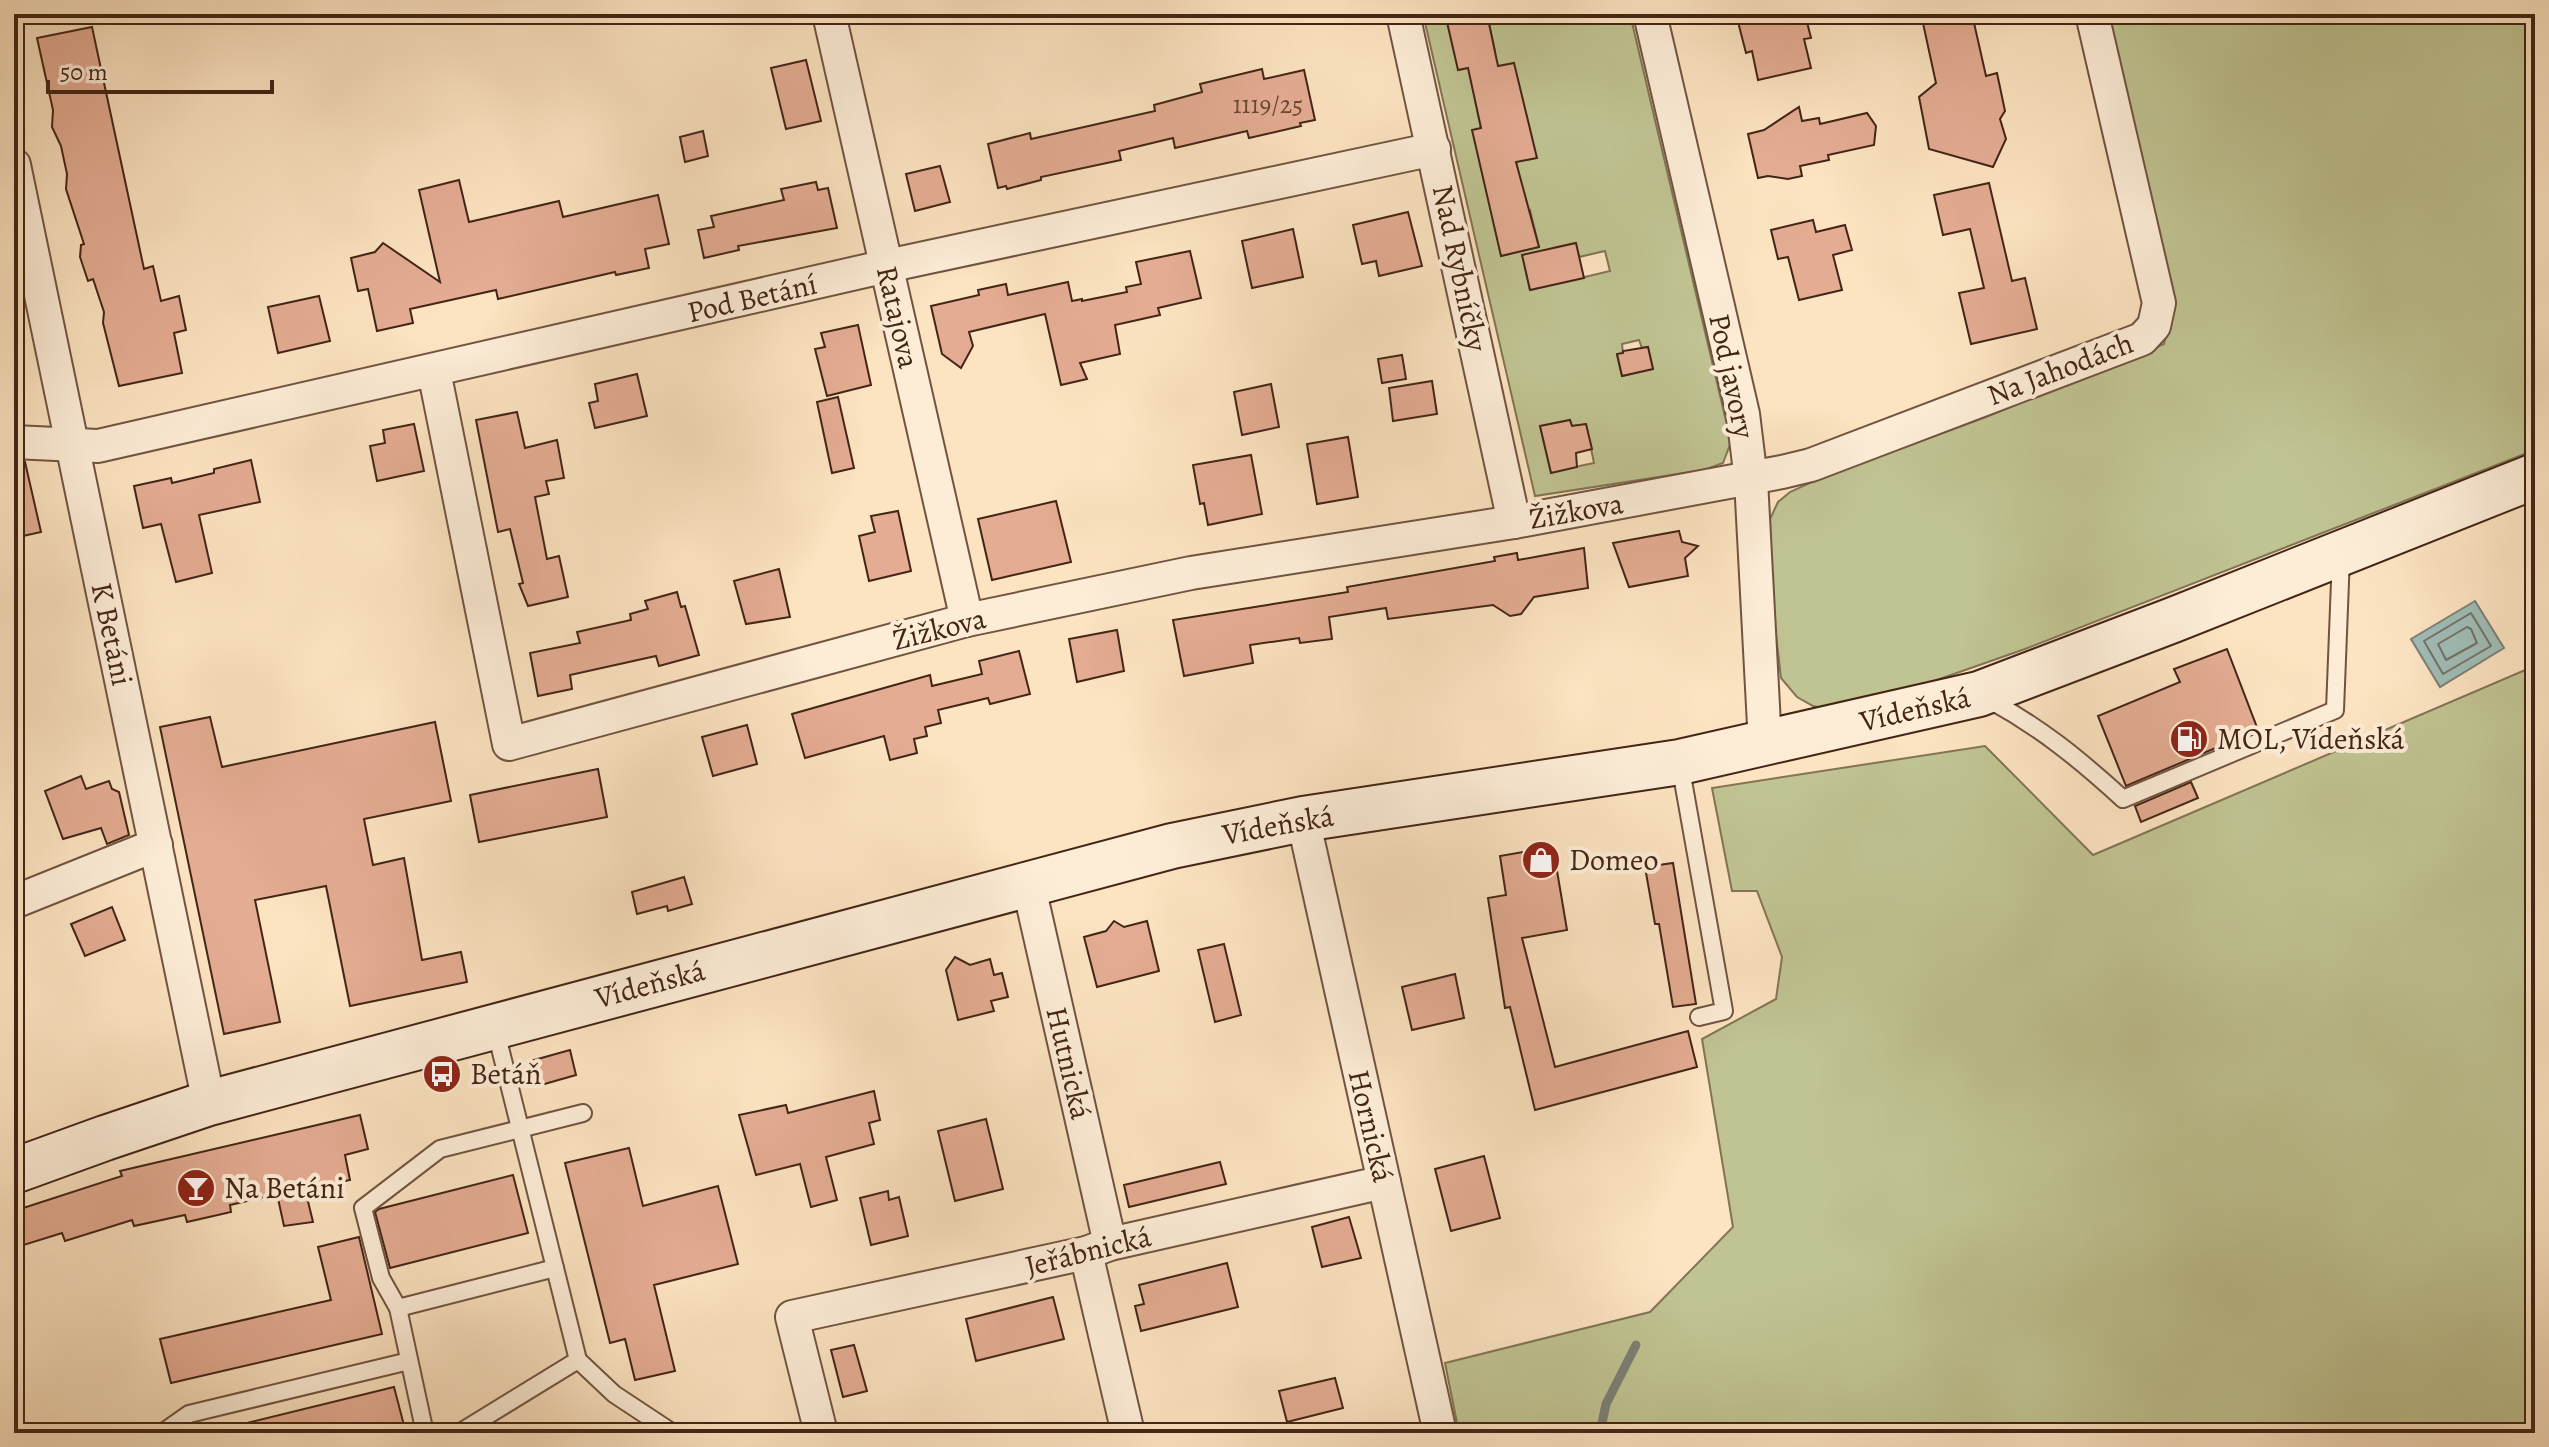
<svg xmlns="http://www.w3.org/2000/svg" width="2549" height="1447" viewBox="0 0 2549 1447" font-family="Alegreya,serif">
	<rect width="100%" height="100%" fill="#fce3c1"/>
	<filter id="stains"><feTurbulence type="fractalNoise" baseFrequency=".0025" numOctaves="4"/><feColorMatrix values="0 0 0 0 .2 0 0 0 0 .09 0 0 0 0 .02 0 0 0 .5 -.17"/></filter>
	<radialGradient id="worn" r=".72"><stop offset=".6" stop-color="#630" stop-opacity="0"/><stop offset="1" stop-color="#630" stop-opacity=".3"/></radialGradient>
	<g fill="#c0c392" stroke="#827454" stroke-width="2" fill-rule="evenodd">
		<path d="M1423,14h59l-35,8 12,48 15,-4 -3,-9 24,-6 -8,-37h143l101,428 -8,21 -19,7 -169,26zM1476,104l60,54 -20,4 3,13 -38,-47zM1530,210l9,37 -38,9 -8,-38zM1575,243l4,14 26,-6 5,20 -80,19 -5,-23 30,-7 -2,-12zM1639,340l3,8 6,-1 5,22 -31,7 -5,-21 6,-2 -1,-9zM1570,420l2,6 14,-2 8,39 -43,9 -11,-46z"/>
		<polygon points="2106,14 2535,14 2535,450 2025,649 1914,688 1830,710 1813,706 1797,697 1781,678 1772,599 1770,519 1778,502 1790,492 1816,480 1986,417 2164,344 2171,308"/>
		<polygon points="2535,642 2535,1433 1459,1433 1445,1363 1650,1312 1733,1227 1702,1039 1776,999 1782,957 1757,891 1732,891 1712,788 1985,746 2093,855 2530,668"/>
	</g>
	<polygon fill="#a0bdb7" stroke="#7b8076" stroke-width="2" points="2475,601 2504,648 2440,687 2411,639"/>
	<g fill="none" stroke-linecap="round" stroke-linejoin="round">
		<g stroke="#727166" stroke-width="2">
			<polygon points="2471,613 2491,646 2443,674 2424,641"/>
			<polygon points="2467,627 2471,629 2477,643 2446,660 2438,644"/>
		</g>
		<polyline stroke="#7b8076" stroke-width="9" points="1600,1433 1606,1404 1636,1345"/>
	</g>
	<g fill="#e4ac93" stroke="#432515" stroke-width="2">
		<polygon points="1482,14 1487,14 1498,66 1514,63 1537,158 1516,162 1539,247 1501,256 1472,130 1481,128 1468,68 1458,70 1447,22"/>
		<polygon points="1736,14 1805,14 1811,38 1804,39 1811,68 1758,80 1752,51 1746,53"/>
		<polygon points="1921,14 1972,14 1986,76 1997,73 2005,111 2000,119 2006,139 1993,167 1929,149 1919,97 1936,83"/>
		<polygon points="92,27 144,269 153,266 161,301 179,296 186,330 174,333 182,373 119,386 103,323 104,312 93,279 88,281 80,257 81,245 84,244 66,189 67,174 61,146 52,127 53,110 37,38"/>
		<polygon points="806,60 821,121 786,129 771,68"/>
		<polygon points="1262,69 1264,79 1304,70 1315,120 1300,123 1301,126 1249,138 1247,131 1175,148 1173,138 1119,151 1121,160 1041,177 1041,180 1007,189 1006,186 998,188 988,144 1030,133 1031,139 1155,111 1154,105 1202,92 1200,84"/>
		<polygon points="1799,107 1802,121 1819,118 1820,124 1867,113 1876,126 1874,145 1828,155 1829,160 1800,166 1802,176 1788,179 1768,176 1758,178 1748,134 1764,130"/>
		<polygon points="703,131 708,156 685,162 680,137"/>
		<polygon points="940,166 950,202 915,211 906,174"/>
		<polygon points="459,180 469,222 559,201 563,217 658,195 669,244 645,249 649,268 616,275 615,272 498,299 496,290 410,309 413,323 377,331 368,289 358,291 351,258 375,252 383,243 440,282 419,190"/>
		<polygon points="816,182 818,190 828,188 837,228 738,246 739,250 704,258 698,230 714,227 711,216 784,200 781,189"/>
		<polygon points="1989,183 2012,281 2025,278 2037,329 1971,344 1959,293 1984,288 1970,229 1943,235 1934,195"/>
		<polygon points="1408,212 1422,266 1379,276 1376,261 1362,264 1353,225"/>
		<polygon points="1813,220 1816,232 1845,225 1852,250 1833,255 1842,290 1799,300 1788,257 1778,259 1771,230"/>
		<polygon points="1293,229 1303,277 1252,288 1242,241"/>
		<polygon points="1576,243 1584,278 1530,290 1522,255"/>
		<polygon points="1190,251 1201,298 1158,308 1160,315 1115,325 1120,354 1080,363 1087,379 1061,385 1045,314 969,332 973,346 961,368 942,354 931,306 979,295 978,290 1006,284 1008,295 1068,282 1072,301 1082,299 1082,301 1127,292 1126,287 1141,284 1136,262"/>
		<polygon points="319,296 330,341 278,353 268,307"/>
		<polygon points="858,325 871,385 827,396 815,349 825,347 821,333"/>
		<polygon points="1648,347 1653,369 1622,376 1617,354 1623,353 1623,351"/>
		<polygon points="1402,355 1406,379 1382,383 1378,359"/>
		<polygon points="637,374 647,416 595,428 589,403 598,401 595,384"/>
		<polygon points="1432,381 1437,414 1393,421 1389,388"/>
		<polygon points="1271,384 1279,427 1242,435 1234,392"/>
		<polygon points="838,397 854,468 832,473 817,402"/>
		<polygon points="517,412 525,448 557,440 564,478 546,481 549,494 535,497 547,559 559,556 568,597 528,606 519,584 523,583 510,529 498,532 476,420"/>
		<polygon points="1570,420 1572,426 1586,424 1592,449 1576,453 1577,467 1551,473 1540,426"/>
		<polygon points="414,424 424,471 377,481 370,446 385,443 383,430"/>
		<polygon points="1348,437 1358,497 1317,504 1307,444"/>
		<polygon points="1251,455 1262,514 1208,525 1204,503 1200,504 1193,465"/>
		<polygon points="251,460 260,502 199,515 212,573 176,582 161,524 143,528 134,486 171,478 172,483 214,473 214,469"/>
		<polygon points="14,461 25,462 41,532 14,538"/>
		<polygon points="1056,501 1071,562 992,580 978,519"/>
		<polygon points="898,511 911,571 869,581 859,536 875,532 871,516"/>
		<polygon points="1679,531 1682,542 1698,546 1685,558 1688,576 1629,587 1613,543"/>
		<polygon points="1584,548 1588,588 1534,597 1521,614 1510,616 1493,605 1388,619 1386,608 1329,617 1332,639 1300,643 1299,638 1250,645 1253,663 1184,676 1173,620 1348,592 1347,587 1495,561 1494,557 1517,553 1518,560"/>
		<polygon points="779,569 790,617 746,624 734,581"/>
		<polygon points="677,592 681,607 685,606 699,655 659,666 656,656 570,675 572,689 538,696 530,653 580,643 577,632 631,620 630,614 648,609 645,601"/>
		<polygon points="1117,630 1124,671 1077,682 1069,639"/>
		<polygon points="2227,649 2258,730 2126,786 2098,716 2180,682 2174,669"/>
		<polygon points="1019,651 1030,694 990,704 988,698 938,710 941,723 925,727 927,736 914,739 917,753 890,760 884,736 805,758 792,714 930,675 932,686 982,674 979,661"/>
		<polygon points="210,717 222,767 435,722 451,801 364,819 373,865 404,858 422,960 461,952 467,982 350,1006 326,886 255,900 280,1022 224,1034 160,727"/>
		<polygon points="747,725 757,764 713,776 702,737"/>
		<polygon points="598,769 607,817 479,842 470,795"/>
		<polygon points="81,776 86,789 109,781 112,789 119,792 129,835 107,844 101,828 63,839 45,791"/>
		<polygon points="2191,782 2198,798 2141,822 2135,806"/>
		<polygon points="1553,847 1567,930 1522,938 1555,1067 1688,1031 1697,1067 1535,1110 1510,1007 1505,1008 1488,898 1506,895 1500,856"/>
		<polygon points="1673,863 1696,1004 1673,1007 1659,924 1655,924 1645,867"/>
		<polygon points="684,877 692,904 668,911 667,906 637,914 632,892"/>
		<polygon points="112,907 125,940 85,956 71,924"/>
		<polygon points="1114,921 1124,927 1147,921 1159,971 1097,987 1084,937 1106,931"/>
		<polygon points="1224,944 1241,1015 1215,1022 1198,950"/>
		<polygon points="955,957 970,965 990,959 994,975 1002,973 1008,997 991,1001 994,1011 958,1020 946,970"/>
		<polygon points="1455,974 1464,1018 1412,1030 1402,987"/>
		<polygon points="570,1050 576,1075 534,1087 527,1062"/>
		<polygon points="874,1091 880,1120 869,1123 874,1144 826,1157 837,1200 811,1207 800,1164 756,1175 739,1115 786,1105 788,1113"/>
		<polygon points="360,1115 368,1149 345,1155 350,1180 305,1189 313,1222 284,1226 277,1194 230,1205 231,1212 187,1222 185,1215 134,1226 132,1220 65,1241 62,1233 14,1248 14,1211 122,1176 120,1171"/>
		<polygon points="986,1119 1003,1189 955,1201 938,1131"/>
		<polygon points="629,1148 643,1206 718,1186 738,1264 654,1285 675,1371 635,1380 625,1339 610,1343 565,1163"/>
		<polygon points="1484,1156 1500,1218 1451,1231 1435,1169"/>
		<polygon points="1220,1162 1226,1184 1129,1207 1124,1185"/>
		<polygon points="513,1175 528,1233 390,1268 375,1212 379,1209"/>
		<polygon points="888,1191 889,1200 899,1197 908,1236 871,1245 860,1198"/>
		<polygon points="1349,1217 1361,1258 1322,1267 1312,1227"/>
		<polygon points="359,1237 382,1334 171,1383 160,1339 331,1300 318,1247"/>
		<polygon points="1227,1263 1238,1307 1141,1331 1135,1306 1144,1304 1139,1285"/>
		<polygon points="1053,1297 1064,1339 976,1361 966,1319"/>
		<polygon points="854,1345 867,1391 843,1397 831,1350"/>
		<polygon points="1335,1378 1343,1408 1287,1422 1279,1391"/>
		<polygon points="394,1387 406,1433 244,1433 243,1424"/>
	</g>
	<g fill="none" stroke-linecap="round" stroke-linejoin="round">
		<g stroke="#715440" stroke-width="20">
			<g id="service">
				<path d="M1988,699c53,29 90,59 135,100l212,-89 6,-154"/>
				<polyline points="1680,764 1724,1011 1699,1017"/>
				<polyline points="495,1028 578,1360 614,1394 673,1433"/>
				<polyline points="398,1308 381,1278 363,1208 440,1149 583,1113"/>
				<polyline points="162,1433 189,1414 409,1361"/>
				<polyline points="425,1433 398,1308 555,1268"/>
				<polyline points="459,1433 578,1360"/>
			</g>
		</g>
		<g stroke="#715440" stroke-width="36">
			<g id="minor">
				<polyline points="829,14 967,620"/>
				<polyline points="1403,14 1514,522"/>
				<polyline points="1650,14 1743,414 1751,480 1765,744"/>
				<polyline points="14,165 209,1103"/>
				<polyline points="434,371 509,744 967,620 1191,573 1514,522 1782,472 1811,465 2142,339 2154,326 2159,303 2092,14"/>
				<polyline points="14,442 98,446 887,266 1434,149"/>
				<polyline points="1303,819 1440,1433"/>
				<polyline points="1028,883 1110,1244"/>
				<polyline points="14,902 156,845"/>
				<polyline points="1086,1253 1128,1433"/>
				<polyline points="821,1433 792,1317 1086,1253 1110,1244 1384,1182"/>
			</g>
		</g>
		<g stroke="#432515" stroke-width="48">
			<polyline id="secondary" points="14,1171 105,1138 209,1103 1172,846 1303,819 1680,762 1979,694 2173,620 2535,476"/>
		</g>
		<use href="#service" stroke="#fdedd7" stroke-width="16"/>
		<use href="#minor" stroke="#fdedd7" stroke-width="32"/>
		<use href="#secondary" stroke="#fdedd7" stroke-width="44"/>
	</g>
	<defs>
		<g id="fuel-disc" transform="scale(2)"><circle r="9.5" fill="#8f2418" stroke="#fdedd7"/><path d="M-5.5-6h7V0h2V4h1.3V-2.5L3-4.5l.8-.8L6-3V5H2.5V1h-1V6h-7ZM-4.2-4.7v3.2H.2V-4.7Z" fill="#fff"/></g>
		<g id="shop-disc" transform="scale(2)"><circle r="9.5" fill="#8f2418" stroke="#fdedd7"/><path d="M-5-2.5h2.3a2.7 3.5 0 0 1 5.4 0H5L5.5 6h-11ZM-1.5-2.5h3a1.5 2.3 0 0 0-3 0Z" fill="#fff"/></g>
		<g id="bus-disc" transform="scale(2)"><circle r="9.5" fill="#8f2418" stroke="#fdedd7"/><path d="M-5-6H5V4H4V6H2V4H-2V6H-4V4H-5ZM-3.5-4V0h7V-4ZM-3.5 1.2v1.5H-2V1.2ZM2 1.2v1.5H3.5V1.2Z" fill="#fff"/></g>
		<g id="bar-disc" transform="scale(2)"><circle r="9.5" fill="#8f2418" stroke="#fdedd7"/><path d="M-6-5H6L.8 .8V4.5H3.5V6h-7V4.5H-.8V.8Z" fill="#fff"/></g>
	</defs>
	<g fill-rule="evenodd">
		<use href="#fuel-disc" x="2189" y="739"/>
		<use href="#shop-disc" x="1541" y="860"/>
		<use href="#bus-disc" x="442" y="1074"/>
		<use href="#bar-disc" x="196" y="1188"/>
	</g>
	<g text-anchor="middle" stroke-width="8" stroke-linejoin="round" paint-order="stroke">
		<g font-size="26" fill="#6b4734">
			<text x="1268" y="113">1119/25</text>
		</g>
		<g font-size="30" fill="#432515" stroke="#fdedd7">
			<text transform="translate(1460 268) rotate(78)" y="10">Nad Rybníčky</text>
			<text transform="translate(752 298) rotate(-13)" y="10">Pod Betání</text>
			<text transform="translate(898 317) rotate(77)" y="10">Ratajova</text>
			<text transform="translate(2060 369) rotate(-21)" y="10">Na Jahodách</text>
			<text transform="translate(1732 376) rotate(78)" y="10">Pod javory</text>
			<text transform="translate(1576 511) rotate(-10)" y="10">Žižkova</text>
			<text transform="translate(939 629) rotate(-14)" y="10">Žižkova</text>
			<text transform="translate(112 634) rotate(78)" y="10">K Betáni</text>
			<text transform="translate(1915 709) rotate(-13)" y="10">Vídeňská</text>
			<text transform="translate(1278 825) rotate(-10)" y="10">Vídeňská</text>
			<text transform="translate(650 984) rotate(-15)" y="10">Vídeňská</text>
			<text transform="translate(1069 1063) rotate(77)" y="10">Hutnická</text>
			<text transform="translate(1371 1126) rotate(77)" y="10">Hornická</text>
			<text transform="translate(1088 1251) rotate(-14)" y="10">Jeřábnická</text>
		</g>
		<g font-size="30" fill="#432515" stroke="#fdedd7" text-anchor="start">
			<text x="2217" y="749">MOL, Vídeňská</text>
			<text x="1569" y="870">Domeo</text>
			<text x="470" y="1084">Betáň</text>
			<text x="224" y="1198">Na Betáni</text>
		</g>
	</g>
	<rect width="2549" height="1447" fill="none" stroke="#fce3c1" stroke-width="48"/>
	<rect x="16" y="16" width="2517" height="1415" fill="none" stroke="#432515" stroke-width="4"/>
	<rect x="24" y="24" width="2501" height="1399" fill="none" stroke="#432515" stroke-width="2"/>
	<path d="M48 80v12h224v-12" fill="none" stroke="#432515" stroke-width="4"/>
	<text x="60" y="80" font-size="24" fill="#432515" stroke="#fdedd7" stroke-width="6" paint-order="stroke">50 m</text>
	<rect width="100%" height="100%" filter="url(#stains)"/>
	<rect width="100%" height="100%" fill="url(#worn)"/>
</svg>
